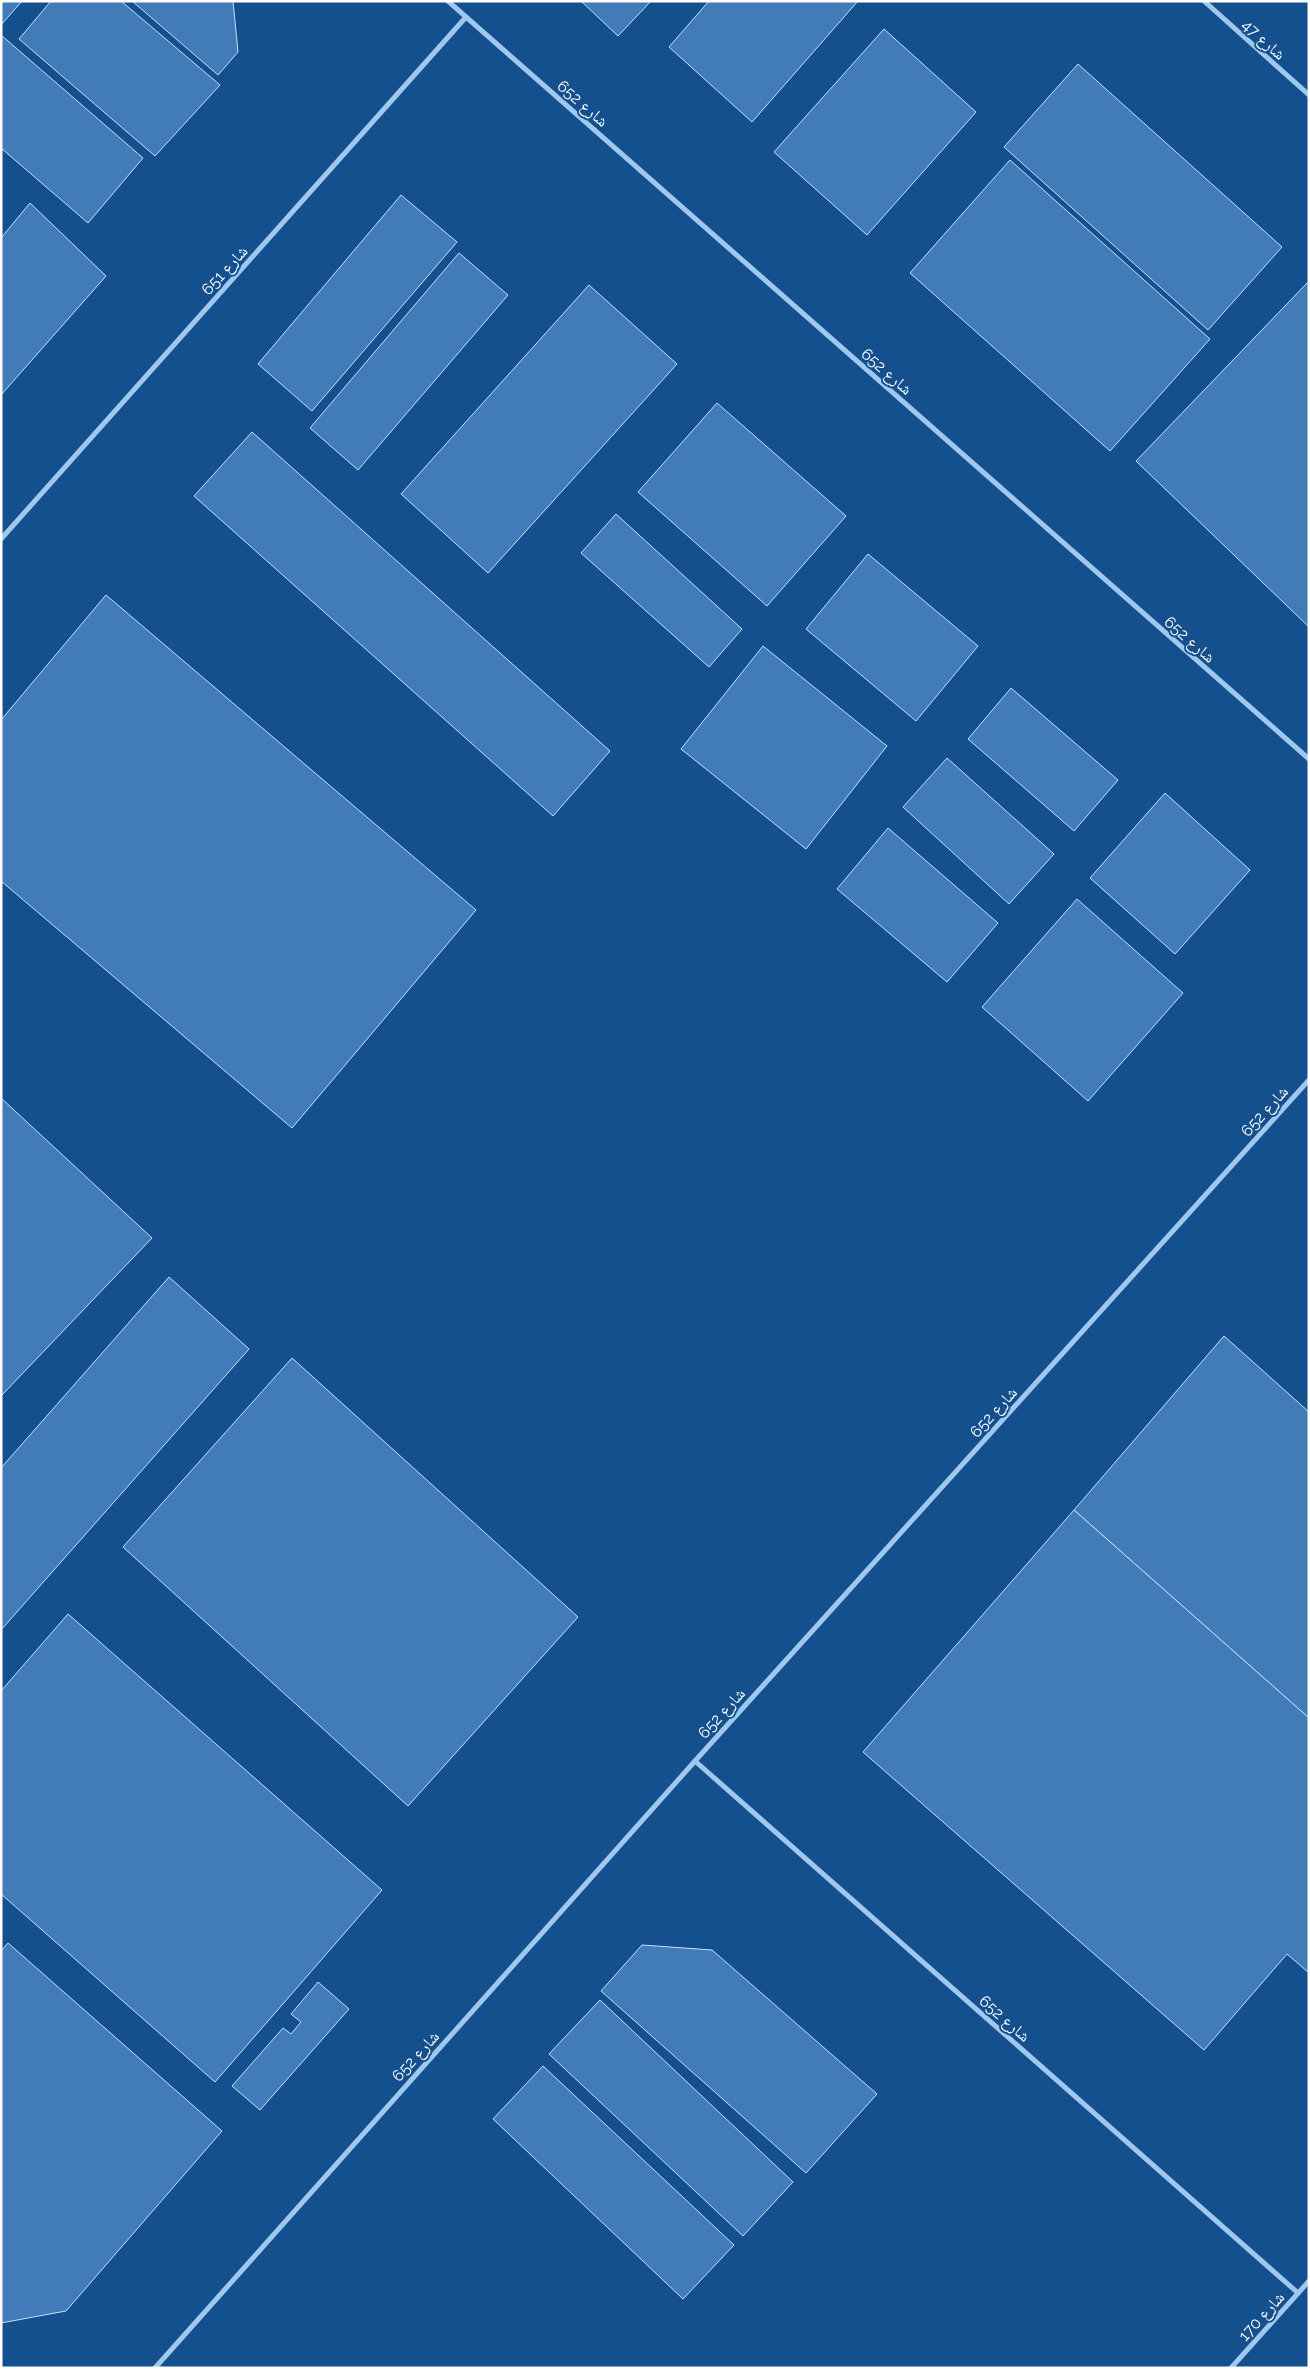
<svg xmlns="http://www.w3.org/2000/svg" width="1310" height="2369" viewBox="0 0 1310 2369" font-family="Raleway,'Noto Naskh Arabic',sans-serif">
	<rect width="100%" height="100%" fill="#14508e"/>
	<g fill="#417cb8" stroke="#c5e1fc">
		<polygon points="1,1 22,1 1,25"/>
		<polygon points="51,1 121,1 220,85 155,156 19,39"/>
		<polygon points="132,1 233,1 238,52 218,75"/>
		<polygon points="581,1 651,1 618,36"/>
		<polygon points="709,1 858,1 752,122 669,47"/>
		<polygon points="884,29 976,112 867,235 774,152"/>
		<polygon points="1,35 143,158 88,223 1,148"/>
		<polygon points="1078,64 1282,247 1208,330 1004,147"/>
		<polygon points="1010,160 1210,339 1110,451 910,273"/>
		<polygon points="401,195 457,242 312,411 258,364"/>
		<polygon points="30,203 106,276 1,395 1,238"/>
		<polygon points="459,253 508,295 358,470 310,428"/>
		<polygon points="1309,281 1309,627 1136,461"/>
		<polygon points="589,285 677,364 488,573 401,494"/>
		<polygon points="717,403 846,516 767,606 638,492"/>
		<polygon points="252,432 610,751 553,816 194,496"/>
		<polygon points="616,514 742,629 709,667 581,553"/>
		<polygon points="868,554 978,646 916,721 806,629"/>
		<polygon points="106,595 476,910 292,1128 1,881 1,720"/>
		<polygon points="763,646 887,746 806,849 681,749"/>
		<polygon points="1011,688 1118,780 1074,831 968,739"/>
		<polygon points="947,758 1054,854 1009,904 903,807"/>
		<polygon points="1165,793 1250,870 1175,954 1090,878"/>
		<polygon points="888,828 998,923 947,982 837,889"/>
		<polygon points="1077,899 1183,993 1088,1101 982,1007"/>
		<polygon points="1,1098 152,1238 1,1396"/>
		<polygon points="169,1277 249,1349 1,1630 1,1468"/>
		<polygon points="1224,1336 1309,1412 1309,1718 1074,1510"/>
		<polygon points="292,1358 578,1617 408,1806 123,1547"/>
		<polygon points="1074,1510 1309,1718 1309,1973 1287,1954 1204,2050 863,1752"/>
		<polygon points="68,1614 382,1890 215,2082 1,1894 1,1691"/>
		<polygon points="8,1943 222,2131 66,2311 1,2323 1,1951"/>
		<polygon points="642,1945 712,1950 877,2094 806,2173 601,1991"/>
		<polygon points="318,1982 349,2009 260,2110 232,2086 283,2028 291,2034 301,2022 291,2014"/>
		<polygon points="600,2000 793,2182 743,2236 549,2054"/>
		<polygon points="543,2066 734,2245 683,2299 493,2119"/>
	</g>
	<g fill="none" stroke-linecap="round" stroke-linejoin="round">
		<g stroke="#9fc8f0" stroke-width="5">
			<polyline points="448,1 1309,759"/>
			<polyline points="1204,1 1309,95"/>
			<polyline points="1,539 466,17"/>
			<polyline points="695,1761 1298,2293"/>
			<polyline points="155,2368 695,1761 1309,1080"/>
			<polyline points="1231,2368 1309,2281"/>
		</g>
	</g>
	<g text-anchor="middle" stroke-width="4" stroke-linejoin="round" paint-order="stroke">
		<g font-size="16" fill="#fff" stroke="#14508e">
			<text transform="translate(1264 39) rotate(42)" y="6">شارع 47</text>
			<text transform="translate(583 103) rotate(41)" y="6">شارع 652</text>
			<text transform="translate(224 270) rotate(-48)" y="6">شارع 651</text>
			<text transform="translate(887 371) rotate(41)" y="6">شارع 652</text>
			<text transform="translate(1190 639) rotate(41)" y="6">شارع 652</text>
			<text transform="translate(1264 1111) rotate(-48)" y="6">شارع 652</text>
			<text transform="translate(993 1412) rotate(-48)" y="6">شارع 652</text>
			<text transform="translate(721 1713) rotate(-48)" y="6">شارع 652</text>
			<text transform="translate(1005 2018) rotate(41)" y="6">شارع 652</text>
			<text transform="translate(415 2056) rotate(-48)" y="6">شارع 652</text>
			<text transform="translate(1261 2316) rotate(-48)" y="6">شارع 170</text>
		</g>
	</g>
	<rect width="1310" height="2369" fill="none" stroke="#ffffff" stroke-width="5"/>
</svg>
